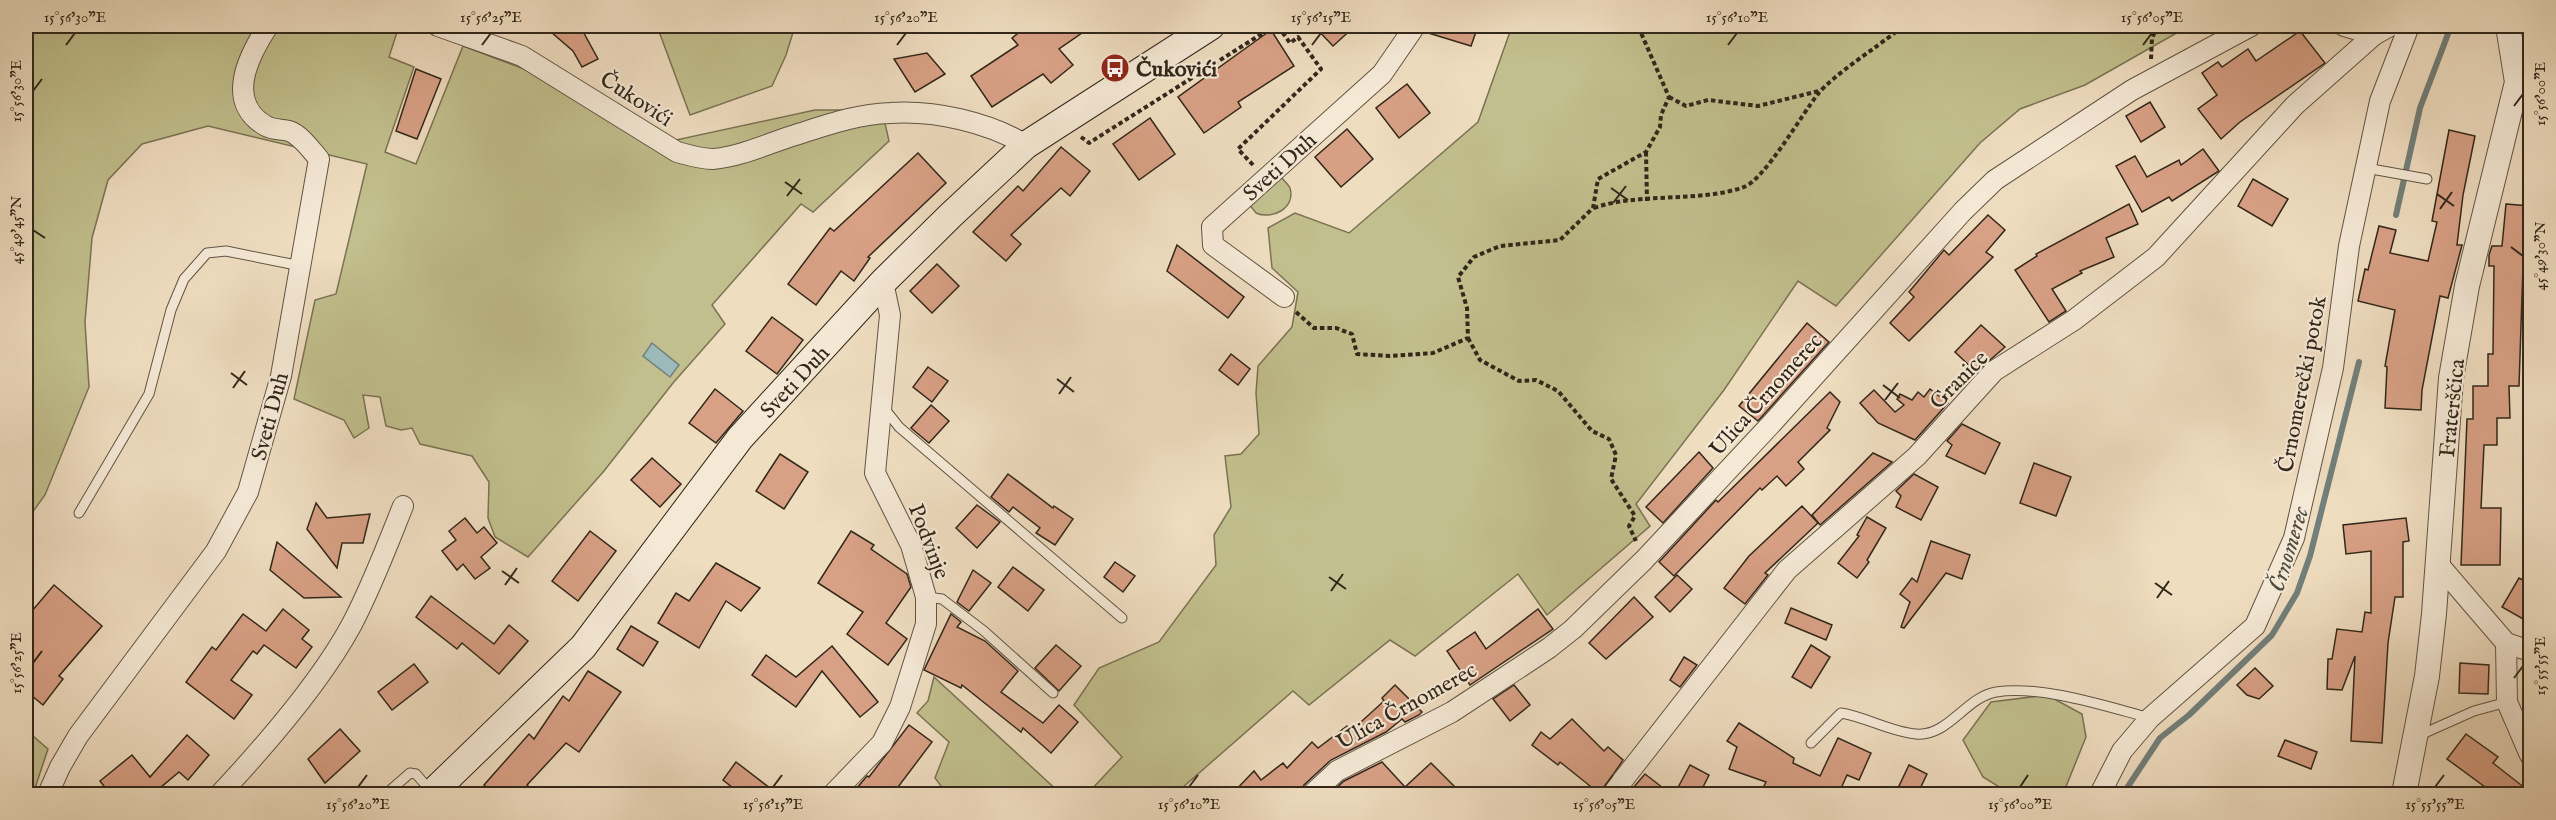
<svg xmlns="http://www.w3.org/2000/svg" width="2556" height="820" viewBox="0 0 2556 820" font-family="'IM FELL English',serif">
	<rect width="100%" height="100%" fill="#efddc0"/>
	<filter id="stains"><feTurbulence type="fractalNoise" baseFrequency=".00333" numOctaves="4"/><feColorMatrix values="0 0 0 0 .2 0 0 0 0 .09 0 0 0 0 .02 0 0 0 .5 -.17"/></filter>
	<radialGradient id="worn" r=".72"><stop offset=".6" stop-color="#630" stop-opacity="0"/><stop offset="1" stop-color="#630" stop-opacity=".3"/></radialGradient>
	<g fill="#c1bf8d" stroke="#7a7354" stroke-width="1.5">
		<polygon points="26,26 399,26 389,57 414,67 385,152 416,164 463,46 572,87 653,145 815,110 882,110 889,141 813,212 801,204 712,305 725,324 673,383 604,471 528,557 495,537 488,518 489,482 472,456 420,444 412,428 401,430 386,426 380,397 363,395 369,428 354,438 344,420 294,399 315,300 336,294 367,164 208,126 142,144 108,180 92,238 85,322 89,387 45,495 26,521"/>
		<polygon points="657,26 795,26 786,55 772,86 690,115"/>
		<polygon points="1512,26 2189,26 2085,85 2020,109 1980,143 1836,306 1798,281 1724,390 1636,504 1650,526 1547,615 1518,574 1415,656 1390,640 1309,705 1293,691 1175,794 1087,794 1122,757 1074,705 1099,668 1159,642 1216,565 1214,535 1231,507 1225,456 1241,454 1259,434 1256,393 1258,366 1292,327 1298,292 1272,268 1268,228 1295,213 1349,233 1478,122"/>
		<polygon points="2522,26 2530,26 2530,73 2529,71"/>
		<polygon points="2530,161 2530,196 2525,191 2523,162"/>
		<path d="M1281,177c2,3 7,7 9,11 6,21 -19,32 -34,25l-7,-9z"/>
		<polygon points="934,677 1061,794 947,794 935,778 949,742 917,713 928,701"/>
		<polygon points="2047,695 2082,714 2086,737 2063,794 2006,794 2009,793 1983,777 1963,740 1991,702"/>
		<polygon points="26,730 48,749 33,794 26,794"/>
	</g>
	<polygon fill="#9cbaba" stroke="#727f7a" stroke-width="1.5" points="652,343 679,365 670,377 643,356"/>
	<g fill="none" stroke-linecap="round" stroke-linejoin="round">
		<g stroke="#727f7a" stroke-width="6">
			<polyline points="2396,215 2420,108 2451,26"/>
			<polyline points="2123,794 2160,738 2189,715 2272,635 2297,593 2310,556 2359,362"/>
		</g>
	</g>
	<g fill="#d8a085" stroke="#32271a" stroke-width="1.5">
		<polygon points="544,26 580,26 598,59 582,67 573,51"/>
		<polygon points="1027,26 1092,26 1059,49 1073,65 1051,83 1043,74 992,107 971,76 1018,45 1012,38"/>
		<polygon points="1314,26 1355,26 1333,46"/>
		<polygon points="1427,26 1478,26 1471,46 1425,32"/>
		<polygon points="1271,30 1294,66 1238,102 1241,107 1204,133 1178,97"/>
		<polygon points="2300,31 2325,63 2240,122 2221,139 2198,109 2217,95 2202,73 2218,62 2222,67 2248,49 2256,61"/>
		<polygon points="927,53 945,74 915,92 894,59"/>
		<polygon points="416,69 441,79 417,139 396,131"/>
		<polygon points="1407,84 1430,113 1399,138 1376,108"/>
		<polygon points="2150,102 2165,127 2141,142 2126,116"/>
		<polygon points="1150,118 1175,154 1139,180 1113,144"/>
		<polygon points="1347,129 1373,159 1341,187 1315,157"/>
		<polygon points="2449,130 2475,136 2463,195 2457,245 2462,245 2448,298 2440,296 2422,390 2421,410 2385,408 2387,367 2385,366 2395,310 2358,301 2365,269 2368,270 2379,226 2396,230 2390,253 2428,261 2437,222 2432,221"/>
		<polygon points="1061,147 1090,171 1070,196 1061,188 1011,235 1021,244 1006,261 973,232 1018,186 1023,191"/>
		<polygon points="2203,149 2219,171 2172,201 2169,197 2142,212 2116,166 2135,156 2147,177 2179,160 2181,165"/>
		<polygon points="918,153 946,183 868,257 870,258 854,281 841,271 816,305 788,284 830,228 834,231"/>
		<polygon points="2253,179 2288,199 2272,226 2238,206"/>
		<polygon points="2129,204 2138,224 2106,238 2114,257 2080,271 2082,273 2052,289 2066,311 2049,322 2015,270 2037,256 2036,254"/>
		<polygon points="2506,204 2530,206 2530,266 2523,266 2519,386 2509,386 2510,418 2497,418 2497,445 2484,445 2481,508 2501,508 2500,565 2461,565 2467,419 2473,419 2473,386 2488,386 2488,354 2493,354 2494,266 2489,266 2489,255 2492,246 2502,246"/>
		<polygon points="1988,215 2005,230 1986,252 1993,257 1909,341 1890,323 1914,297 1909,292 1944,250 1949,255"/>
		<polygon points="1177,245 1244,297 1228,318 1167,271"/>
		<polygon points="937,264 959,286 932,313 910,291"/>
		<polygon points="772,317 803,340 777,374 746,351"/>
		<polygon points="1807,323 1829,342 1758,421 1739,406"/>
		<polygon points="1981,325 2005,347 1976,372 1955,352"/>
		<polygon points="1231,354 1250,369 1238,385 1219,370"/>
		<polygon points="928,367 948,381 932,402 913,387"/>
		<polygon points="715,389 743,411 716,443 689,423"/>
		<polygon points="1930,389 1948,403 1915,440 1878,423 1860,403 1874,390 1895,412 1904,405 1897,399 1900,394 1912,400 1918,392 1924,397"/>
		<polygon points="1830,392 1840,402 1827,428 1830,430 1798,462 1804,469 1786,486 1777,476 1762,490 1760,488 1674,576 1659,562 1716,500 1718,502"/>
		<polygon points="931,405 949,421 929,443 911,428"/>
		<polygon points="1962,424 2000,443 1985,474 1946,456 1952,445 1947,441"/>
		<polygon points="1699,452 1713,468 1663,523 1646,507"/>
		<polygon points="1873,453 1892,462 1820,525 1812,515"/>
		<polygon points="780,454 808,472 784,509 756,491"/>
		<polygon points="652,458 681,484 660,507 631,480"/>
		<polygon points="2034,463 2071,477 2056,516 2020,503"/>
		<polygon points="1008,474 1053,508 1054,506 1073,519 1055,545 1036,533 1040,528 1013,507 1009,512 991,497"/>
		<polygon points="1914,474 1938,487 1921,520 1896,507 1901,496 1896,491"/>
		<polygon points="316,503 327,518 370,514 363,543 342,543 337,568 307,529"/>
		<polygon points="977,505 1000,522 977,548 956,528"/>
		<polygon points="1802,506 1818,523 1765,573 1768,575 1745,604 1724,588 1749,556"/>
		<polygon points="1867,517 1886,528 1867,560 1869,562 1857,578 1838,563 1859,536 1857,535"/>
		<polygon points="465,518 477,533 484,527 497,543 481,557 490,568 475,579 463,564 457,570 442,551 456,540 449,531"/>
		<polygon points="2406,518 2409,541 2403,542 2403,597 2395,597 2388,643 2382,743 2351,741 2355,656 2342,690 2327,689 2328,659 2332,659 2337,629 2362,632 2365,612 2371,613 2371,551 2346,554 2343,525"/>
		<polygon points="590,531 616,551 578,601 552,581"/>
		<polygon points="851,531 874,545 871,549 907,574 911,587 886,623 907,639 888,665 847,634 863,612 818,583"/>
		<polygon points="1931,541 1970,555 1962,579 1946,573 1904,628 1901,627 1910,602 1900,594 1912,578 1917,582"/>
		<polygon points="277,542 341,597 304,598 270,570"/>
		<polygon points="1115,562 1135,576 1123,592 1104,577"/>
		<polygon points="716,563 760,588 741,611 726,601 699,648 658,623 676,593 689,601"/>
		<polygon points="1013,567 1044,590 1028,611 998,587"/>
		<polygon points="973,570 991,583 969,611 957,602"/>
		<polygon points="1677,575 1692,589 1670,612 1655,597"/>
		<polygon points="2519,578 2530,584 2530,623 2502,607"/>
		<polygon points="54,585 102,626 59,676 63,679 43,705 26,691 26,618"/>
		<polygon points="431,596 494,644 509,625 528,641 499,674 462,643 457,649 416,617"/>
		<polygon points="1634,597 1653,617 1606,659 1589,643"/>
		<polygon points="1791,608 1832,625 1826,640 1785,623"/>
		<polygon points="283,609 309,630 302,639 312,647 296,668 264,645 257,654 253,651 231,680 252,695 234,719 186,682 212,647 216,650 243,614 266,631"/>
		<polygon points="1538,609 1553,629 1470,685 1447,651 1475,632 1486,649"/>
		<polygon points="951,614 961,622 957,627 985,641 1018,671 1001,692 1043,723 1059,705 1078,722 1051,753 1023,728 1021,732 962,685 961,688 924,670"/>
		<polygon points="631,626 658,642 643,666 617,649"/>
		<polygon points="1056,645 1081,666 1059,691 1035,668"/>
		<polygon points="1811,645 1830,657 1811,688 1792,677"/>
		<polygon points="832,646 878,702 860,717 822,671 796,707 752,675 766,655 796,677"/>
		<polygon points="1684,657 1697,665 1680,687 1670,680"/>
		<polygon points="2460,663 2489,665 2488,694 2459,693"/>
		<polygon points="414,664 428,682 392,710 378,692"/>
		<polygon points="2255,668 2273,686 2259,699 2247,695 2237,685"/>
		<polygon points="588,671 621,692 579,752 566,743 527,785 539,795 496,795 484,785 529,734 534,739 563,696 569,701"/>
		<polygon points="1395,685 1422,712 1419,715 1405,722 1402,719 1386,732 1331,760 1304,785 1300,795 1231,795 1254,771 1261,780 1283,763 1287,768 1312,742 1318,748 1347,726 1351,731 1384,701 1382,698"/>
		<polygon points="1514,685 1530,705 1510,721 1493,699"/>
		<polygon points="1572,719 1604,751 1608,747 1623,760 1600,794 1560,762 1558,765 1532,745 1541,732 1550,739"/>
		<polygon points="1739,723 1794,758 1793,763 1820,776 1838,738 1871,753 1859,780 1847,775 1838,795 1759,795 1766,782 1729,769 1737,747 1727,741"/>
		<polygon points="909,725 932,742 892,795 851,795 867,776 869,777"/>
		<polygon points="340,729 360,751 325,783 308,759"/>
		<polygon points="2466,734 2498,757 2493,763 2530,792 2530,795 2496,795 2447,759"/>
		<polygon points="187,735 209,755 188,780 179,772 160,788 165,795 111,795 100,781 132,755 150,777"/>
		<polygon points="2285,740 2317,752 2311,769 2278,756"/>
		<polygon points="736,762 779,795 742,795 723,780"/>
		<polygon points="1382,762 1405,787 1431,763 1454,786 1445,795 1337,795 1334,790 1344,781"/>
		<polygon points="1690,765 1709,775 1699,795 1674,795"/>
		<polygon points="1909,765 1927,774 1917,795 1899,786"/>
		<polygon points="1645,774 1672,795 1627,795"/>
	</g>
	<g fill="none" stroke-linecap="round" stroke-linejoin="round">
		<g stroke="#615444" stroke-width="11">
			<g id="service">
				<polyline points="2366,168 2427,179"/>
				<polyline points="884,408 899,427 1122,618"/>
				<polyline points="79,513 149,394 171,310 184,279 207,253 226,251 301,266"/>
				<polyline points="926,597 942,599 984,631 1053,693"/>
				<polyline points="2420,735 2474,711 2507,702"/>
				<path d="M1811,743l30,-30c25,4 50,19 75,21 32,3 50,-37 80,-42 46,-7 109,14 154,26"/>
				<polyline points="386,794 410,773 416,774 430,790"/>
			</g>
		</g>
		<g stroke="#615444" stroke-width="22">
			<g id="minor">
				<path d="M438,26l84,30 155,96c11,3 24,7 36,7 26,-2 54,-15 79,-23 32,-10 64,-22 98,-23 44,-3 98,9 136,32"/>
				<polyline points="2344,26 2374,35 2390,26"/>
				<polyline points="1284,297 1213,245 1212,227 1382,74 1415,26"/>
				<polyline points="2439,565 2506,643 2530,651"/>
				<polyline points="2506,643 2507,702 2530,755"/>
				<path d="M48,794l12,-27 18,-31 138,-185 32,-59 33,-116 38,-217c-8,-9 -18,-24 -30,-28 -7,-2 -16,-1 -23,-5 -42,-24 -17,-71 2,-100"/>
				<path d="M220,794c43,-46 102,-114 132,-170 20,-38 35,-78 51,-118"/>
				<polyline points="833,794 882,743 900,707 926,624 926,597 911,545 875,473 890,315 883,282"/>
				<polyline points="1312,794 1337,771 1452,712 1549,648 1573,629 1644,560 1773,422 1963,211 1995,180 2132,90 2251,26"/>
				<polyline points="1612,794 1787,570 1917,456 1994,371 2074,320 2156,257 2295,105 2374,35"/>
				<polyline points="2100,794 2122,751 2150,718 2255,626 2294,538 2333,368 2349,246 2380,101 2409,26"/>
			</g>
		</g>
		<g stroke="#615444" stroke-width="26">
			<polyline id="tertiary" points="2404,794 2427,676 2434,614 2451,378 2467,286 2517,82 2508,26"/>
		</g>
		<g stroke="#32271a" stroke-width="29">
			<polyline id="secondary" points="431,794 583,647 740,438 883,282 951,215 1026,145 1211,26"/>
		</g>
		<g stroke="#32271a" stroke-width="4" stroke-dasharray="4.5 3" stroke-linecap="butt">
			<polyline points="2151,59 2152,38 2158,26"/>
			<polyline points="1669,97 1686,106 1708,100 1758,106 1819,91"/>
			<polyline points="1081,137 1089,143 1274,26"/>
			<polyline points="1646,152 1647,201"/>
			<polyline points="1253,165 1238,149 1321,69 1298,37 1290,43 1278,26"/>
			<path d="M1594,208c45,-16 105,-5 150,-21 21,-8 58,-73 74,-93 14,-18 59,-47 79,-63l12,-5"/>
			<polyline points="1296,312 1314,328 1336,328 1352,334 1357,354 1390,356 1433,353 1468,338 1467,308 1458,277 1474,257 1500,246 1560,240 1593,208 1598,179 1646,152 1660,127 1661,115 1669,97 1638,26"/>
			<polyline points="1468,338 1480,360 1519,381 1536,380 1558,391 1592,431 1609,439 1616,455 1611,479 1635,516 1629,526 1636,541"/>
		</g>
		<use href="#service" stroke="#f5e9d6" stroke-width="9"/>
		<use href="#minor" stroke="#f5e9d6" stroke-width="20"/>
		<use href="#tertiary" stroke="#f5e9d6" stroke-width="24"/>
		<use href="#secondary" stroke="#f5e9d6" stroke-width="27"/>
	</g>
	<path fill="none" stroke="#32271a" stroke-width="2" d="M66,45l9,-12M482,45l9,-12M897,45l9,-12M1312,45l9,-12M1728,45l9,-12M2143,45l9,-12M33,91l9,-12M2514,106l9,-12M785,182l17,12M1611,188l17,12M2437,194l17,12M787,196l13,-17M1613,203l13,-17M2440,209l12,-17M33,230l12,8M2511,247l12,9M231,373l16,12M1057,379l17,13M1883,385l17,13M233,388l12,-17M1059,394l12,-17M1885,400l13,-17M502,571l17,12M1329,577l17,12M2155,583l17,12M505,585l12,-17M1331,591l12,-17M2157,598l12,-17M33,663l9,-12M2514,678l9,-12M358,787l9,-12M773,787l9,-12M1189,787l9,-12M1604,787l9,-12M2020,787l8,-12M2435,787l9,-12"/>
	<defs>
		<g id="bus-disc" transform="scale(1.5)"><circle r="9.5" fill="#8f2418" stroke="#f5e9d6"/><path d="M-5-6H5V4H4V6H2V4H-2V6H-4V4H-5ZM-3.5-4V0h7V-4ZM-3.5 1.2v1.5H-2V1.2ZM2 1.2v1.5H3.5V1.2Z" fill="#fff"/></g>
	</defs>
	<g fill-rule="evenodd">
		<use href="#bus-disc" x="1115" y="68"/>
	</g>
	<g text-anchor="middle" stroke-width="4.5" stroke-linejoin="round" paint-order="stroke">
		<g font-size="22" font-weight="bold" fill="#32271a" stroke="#f5e9d6" text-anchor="start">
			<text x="1136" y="76">Čukovići</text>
		</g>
		<g font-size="22" fill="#32271a" stroke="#f5e9d6">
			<text transform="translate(637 98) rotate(33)" y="8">Čukovići</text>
			<text transform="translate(1279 166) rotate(-42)" y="8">Sveti Duh</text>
			<text transform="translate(1958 379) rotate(-45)" y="8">Granice</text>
			<text transform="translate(794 381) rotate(-47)" y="8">Sveti Duh</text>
			<text transform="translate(2301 384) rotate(-79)" y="8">Črnomerečki potok</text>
			<text transform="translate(1765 394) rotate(-48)" y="8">Ulica Črnomerec</text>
			<text transform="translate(2451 408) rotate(-84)" y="8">Fraterščica</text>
			<text transform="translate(269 416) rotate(-75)" y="8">Sveti Duh</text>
			<text transform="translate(930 541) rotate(69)" y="8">Podvinje</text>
			<text transform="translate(1406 705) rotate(-29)" y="8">Ulica Črnomerec</text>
		</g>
		<g font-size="24" font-style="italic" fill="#4c4c42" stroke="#f5e9d6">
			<text transform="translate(2288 549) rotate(-73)" y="8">Črnomerec</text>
		</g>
	</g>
	<rect width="2556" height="820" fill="none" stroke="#efddc0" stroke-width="66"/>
	<rect x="33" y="33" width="2490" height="754" fill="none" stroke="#32271a" stroke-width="2"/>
	<g font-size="15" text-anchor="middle" fill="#32271a">
		<text x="75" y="22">15°56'30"E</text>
		<text x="491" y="22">15°56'25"E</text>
		<text x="906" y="22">15°56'20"E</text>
		<text x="1321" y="22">15°56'15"E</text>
		<text x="1737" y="22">15°56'10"E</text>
		<text x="2152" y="22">15°56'05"E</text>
		<text transform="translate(16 91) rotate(-90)" y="5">15°56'30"E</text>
		<text transform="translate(2540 94) rotate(-90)" y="5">15°56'00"E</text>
		<text transform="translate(16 230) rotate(-90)" y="5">45°49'45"N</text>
		<text transform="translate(2540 256) rotate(-90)" y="5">45°49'30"N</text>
		<text transform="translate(16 663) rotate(-90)" y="5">15°56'25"E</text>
		<text transform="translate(2540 666) rotate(-90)" y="5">15°55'55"E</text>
		<text x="358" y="809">15°56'20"E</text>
		<text x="773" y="809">15°56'15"E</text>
		<text x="1189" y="809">15°56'10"E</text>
		<text x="1604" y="809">15°56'05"E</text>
		<text x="2020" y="809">15°56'00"E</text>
		<text x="2435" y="809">15°55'55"E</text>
	</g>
	<rect width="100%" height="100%" filter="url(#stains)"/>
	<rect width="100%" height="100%" fill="url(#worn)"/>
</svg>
